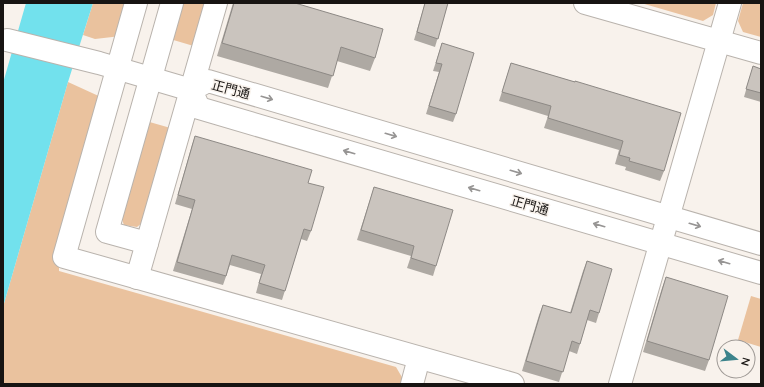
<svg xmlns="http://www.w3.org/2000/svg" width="764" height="387" viewBox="0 0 764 387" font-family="Quicksand,'Noto Sans JP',sans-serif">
	<rect width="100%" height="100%" fill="#f8f2ec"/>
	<g fill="#eac29e">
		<polygon points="93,3 130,3 121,36 95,39 83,35"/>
		<polygon points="180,3 210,3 197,47 170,39"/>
		<polygon points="641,3 716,3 713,15 703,21"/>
		<polygon points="743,3 761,3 761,37 743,32 738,21"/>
		<polygon points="68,82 103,98 59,253 59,271 396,367 403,379 402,384 3,384 3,307"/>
		<polygon points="146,121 174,129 148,218 137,227 124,225 120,214"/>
		<polygon points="751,296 761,299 761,347 738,340"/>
	</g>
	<polygon fill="#72e1ed" points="26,3 93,3 68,82 3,307 3,83"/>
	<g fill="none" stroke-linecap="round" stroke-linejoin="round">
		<g stroke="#b9b3ad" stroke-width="24">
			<g id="minor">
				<polyline points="136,3 64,257 513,384"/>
				<polyline points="585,3 761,53"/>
				<polyline points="7,40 99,63 191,90"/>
				<polyline points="147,243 107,232 172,3"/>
				<polyline points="137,278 216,3"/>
				<polyline points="412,384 419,358"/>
				<polyline points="620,384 730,3"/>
			</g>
		</g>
		<g stroke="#b9b3ad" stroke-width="24">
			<polyline id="tertiary" points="761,244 208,81 191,90 199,108 761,273"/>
		</g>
		<use href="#minor" stroke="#fff" stroke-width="22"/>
		<use href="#tertiary" stroke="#fff" stroke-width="22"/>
	</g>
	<g fill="#aea9a3">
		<polygon points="233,3 295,3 375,58 370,71 337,61 328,88 217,56"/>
		<polygon points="425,3 448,3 435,47 414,40"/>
		<polygon points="442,43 456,114 453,122 426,114 439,72 433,71"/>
		<polygon points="511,63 575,82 664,171 660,181 625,170 626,167 615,164 619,150 544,128 548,116 499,101"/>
		<polygon points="753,66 761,69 761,102 744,97"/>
		<polygon points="195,136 308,183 311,231 307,241 301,239 282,300 256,293 261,274 230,265 223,285 173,271 192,209 175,204 192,145"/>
		<polygon points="374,187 436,266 433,276 407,268 411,256 357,240"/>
		<polygon points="587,261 599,313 596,323 587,320 580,344 577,354 569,351 559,382 522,371 539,315 543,305 570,313 583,271"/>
		<polygon points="666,277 709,360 705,371 643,352 662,288"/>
	</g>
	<g fill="#cac4be" stroke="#8d8985">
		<polygon points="234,3 295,3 383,29 375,58 341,47 333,76 222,43"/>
		<polygon points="425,3 448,3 438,39 417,32"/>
		<polygon points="442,43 474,53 456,114 429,106 442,64 436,63"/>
		<polygon points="511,63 575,82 575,81 681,113 664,171 629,161 630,158 619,155 623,141 548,118 551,106 502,92"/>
		<polygon points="753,66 761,69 761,93 746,89"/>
		<polygon points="195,136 312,170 308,183 324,187 311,231 304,229 285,291 259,283 265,265 232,255 226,276 177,262 195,200 178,195"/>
		<polygon points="374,187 453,210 436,266 411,258 414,246 361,230"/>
		<polygon points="587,261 612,269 599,313 590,310 580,344 572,341 563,372 526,361 543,305 571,313"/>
		<polygon points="666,277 728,296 709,360 647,341"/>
	</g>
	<defs><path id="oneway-shaft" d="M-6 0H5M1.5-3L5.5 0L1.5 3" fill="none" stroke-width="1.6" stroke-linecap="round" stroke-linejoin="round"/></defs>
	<g stroke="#979594">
		<use href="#oneway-shaft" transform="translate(267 98) rotate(16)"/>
		<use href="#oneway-shaft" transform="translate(391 135) rotate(16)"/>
		<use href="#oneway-shaft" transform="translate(349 152) rotate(-164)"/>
		<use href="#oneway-shaft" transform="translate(516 172) rotate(16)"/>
		<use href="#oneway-shaft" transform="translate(474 189) rotate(-164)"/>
		<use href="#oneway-shaft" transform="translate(599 225) rotate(-164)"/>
		<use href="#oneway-shaft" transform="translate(695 225) rotate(16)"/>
		<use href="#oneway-shaft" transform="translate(724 262) rotate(-164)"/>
	</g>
	<g text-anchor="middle" stroke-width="3" stroke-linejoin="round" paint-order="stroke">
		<g font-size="13" fill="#171412" stroke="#f8f2ec">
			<text transform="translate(231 89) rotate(15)" y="5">正門通</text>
			<text transform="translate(530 205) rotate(16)" y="5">正門通</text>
		</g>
	</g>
	<rect width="764" height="387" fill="none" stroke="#171412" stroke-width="8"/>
	<g transform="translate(736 359) rotate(106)"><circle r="19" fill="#f8f2ec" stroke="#9e9995"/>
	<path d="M0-3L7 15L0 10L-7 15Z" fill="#3c838b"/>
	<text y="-6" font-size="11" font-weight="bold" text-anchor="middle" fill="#171412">N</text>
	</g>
</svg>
